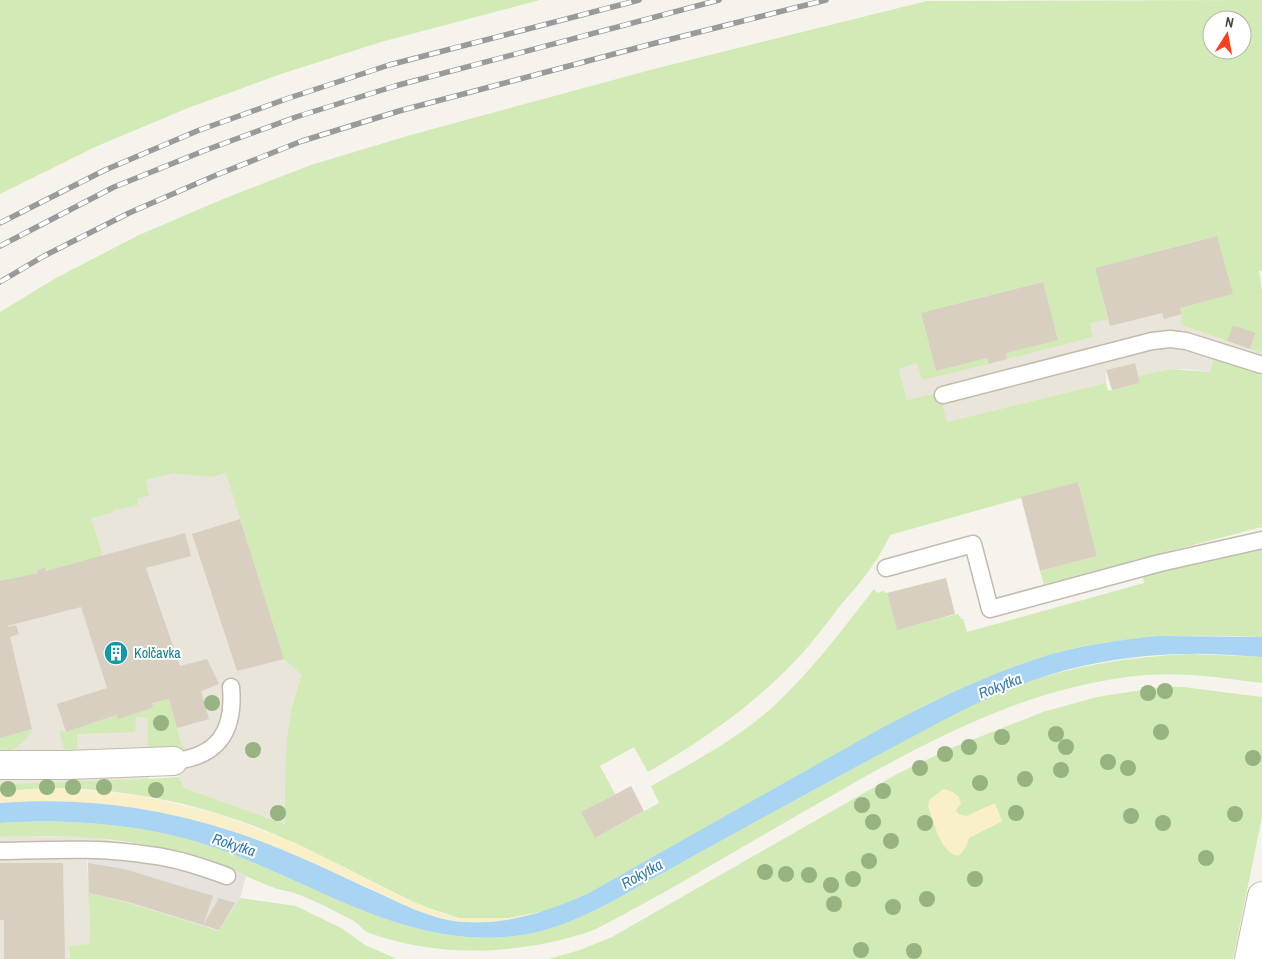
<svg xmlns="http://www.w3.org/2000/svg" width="1262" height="959" viewBox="0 0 1262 959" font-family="'Archivo Narrow',sans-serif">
	<rect width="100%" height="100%" fill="#f6f3ec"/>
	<g fill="#eae5da">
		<polygon points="1217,236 1233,294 1181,308 1184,326 1262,353 1259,374 1214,358 1210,372 1188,369 1170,369 1138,376 1135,363 1106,370 1106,383 947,422 907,400 899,368 917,363 923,380 987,358 936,371 921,313 1043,282 1058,340 1029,353 1093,337 1090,323 1108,318 1095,268"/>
		<polygon points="212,388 323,631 298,685 293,701 286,755 285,824 184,788 173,762 147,779 0,784 0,420"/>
		<polygon points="27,836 86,837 90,923 89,945 69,946 70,959 0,959 0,837"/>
	</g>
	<polygon fill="#e6e2dd" points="86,837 159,847 216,862 246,876 240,898 220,931 129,903 88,893 88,863"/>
	<g fill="#d2eab5" fill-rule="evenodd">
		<polygon points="0,0 540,0 381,42 281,74 188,108 95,147 0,194"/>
		<path d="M1262,0v270l-3,1 3,20v62l-12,-4 6,-15 -22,-9 -7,16 -43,-15 -3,-4 1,-8 -2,-6 52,-14 -15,-58 -122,32 13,51 -18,4 3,14 -86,22 -1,-6 52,-14 -16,-57 -121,31 15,58 51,-13 2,6 -67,16 -5,-17 -18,6 8,31 32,-7 8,29 159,-39 2,8 32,-8 -2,-7 32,-7 40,3 4,-14 48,17v152l-218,57 -4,-13 57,-15 -19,-74 -188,53c-11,26 -32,50 -50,71 -15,19 -29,39 -46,56 -43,45 -92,79 -146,110l-14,-25 -34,19 15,28 -33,18 13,26 64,-35 -8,-17c43,-24 88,-48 124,-81 37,-35 68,-76 99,-116l3,4 6,-2 4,2 10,36 61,-15 3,5h2l4,13 177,-49 -2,-10 109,-24h11v88c-77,-3 -156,-2 -229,23 -37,13 -73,29 -109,46l-337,188 -37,16 -41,8h-50l-37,-12c-42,-20 -83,-43 -126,-62 -73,-35 -154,-54 -235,-56 -20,0 -41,2 -61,3v-7l147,-5 32,-2 5,11 101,36c0,-50 -2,-102 17,-149l-18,-16 -58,-186 -15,4 -38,-4 -27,7 3,16 -12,2 1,7 -24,5v2l-23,6 11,35 -2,4 -54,14 -1,-4 -8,2 1,4 -38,8v-269l56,-34 83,-43 84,-36 88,-34 96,-29 247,-67 273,-68zM1212,20h30v30h-30z"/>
		<path d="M1191,654l71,3v26c-39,-5 -77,-11 -117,-8 -116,10 -222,68 -321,125 -76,43 -152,90 -230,130 -72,25 -156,29 -227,2 -5,-3 -9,-9 -15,-12 -17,-9 -36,-19 -55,-26 -8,-3 -17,-4 -25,-7 -19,-7 -37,-17 -55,-24 -13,-6 -27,-9 -40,-12 -59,-14 -117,-17 -177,-14v-14c75,-5 156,2 227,29 101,38 193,104 306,81 28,-6 55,-19 80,-32 79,-44 157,-88 236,-130 39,-21 79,-45 119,-65 70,-34 146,-49 223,-52z"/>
		<polygon points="1161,687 1183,687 1262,697 1262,817 1233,959 548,959 580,950 612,937 897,774 949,749 1043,712 1097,697"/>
		<polygon points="169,699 181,743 187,752 148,756 148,718 136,717 135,732 77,734 77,753 65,752 59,731 66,732 116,715 118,719 153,708 152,703"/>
		<path d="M32,729c-5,12 -19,23 -32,26v-17z"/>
		<polygon points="88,893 129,903 219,931 240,898 296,906 343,929 365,945 397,959 70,959 69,946 89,944 90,923"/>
	</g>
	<g fill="#f9efc9">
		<path d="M60,788l76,7 79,18 81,30 106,54 41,17 16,4h50l41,-8c-29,8 -60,16 -90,12 -34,-5 -65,-22 -95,-36 -45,-20 -90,-41 -137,-56 -74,-24 -151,-33 -228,-27v-12z"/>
		<path d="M943,789c9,2 17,5 18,15l-5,6 2,4 8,2 29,-13 7,18 -1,1 -32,16 -3,9 -7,9c-18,-1 -26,-36 -31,-50l1,-6z"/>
	</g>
	<path fill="#a9d4f2" d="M1160,636l102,1v20c-24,-1 -48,-4 -72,-3 -47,0 -96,7 -141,21 -63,19 -120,53 -178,84 -86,46 -172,94 -258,142 -25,13 -52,26 -80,32 -113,23 -205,-43 -306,-81 -71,-27 -152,-34 -227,-29v-20c77,-6 154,3 228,27 48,15 94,37 139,58 30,13 63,32 96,34 45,3 83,-10 124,-28l293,-165c49,-26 100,-51 153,-69 40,-14 84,-20 127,-24z"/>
	<g fill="#d8cfc1">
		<polygon points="1217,236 1233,294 1180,308 1182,314 1164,319 1162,313 1110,326 1095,268"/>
		<polygon points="1043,282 1058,340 1006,353 1007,359 989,364 987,358 936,371 921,313"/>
		<polygon points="1233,325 1256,333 1250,349 1227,341"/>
		<polygon points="1135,363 1140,383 1112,390 1106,370"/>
		<polygon points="1078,482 1097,556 1040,571 1021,497"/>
		<polygon points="240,519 284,659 237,671 192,534"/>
		<polygon points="185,533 191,556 146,568 180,666 207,659 219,684 201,691 209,719 177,728 169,699 152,703 153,708 118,719 116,715 66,732 57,704 107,688 81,607 7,626 8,627 16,625 19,634 10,637 32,729 0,738 0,581 38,573 37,570 45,567 46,571"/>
		<polygon points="946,578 955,614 897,630 887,593"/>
		<polygon points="631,786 644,811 595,838 581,812"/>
		<polygon points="0,863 63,863 65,959 4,959 4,920 0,920"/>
		<polygon points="88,863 124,869 213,896 203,925 219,898 235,903 219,930 129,902 89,893"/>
	</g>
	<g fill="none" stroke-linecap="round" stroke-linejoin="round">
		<g stroke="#c2bbae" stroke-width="19">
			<g id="service">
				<polyline points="943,395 1152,341 1170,339 1186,341 1262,365"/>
				<polyline points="886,568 973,544 990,609 1160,563 1262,540"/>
				<path d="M173,761c45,-4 62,-30 58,-74"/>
				<path d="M0,851c50,-1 100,-4 149,4 27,3 53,12 78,21"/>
			</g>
		</g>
		<g stroke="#c2bbae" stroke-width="30">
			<g id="minor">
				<polyline points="0,765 67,765 173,761"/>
				<polyline points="1249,959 1262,896"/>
			</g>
		</g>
		<use href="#service" stroke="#fff" stroke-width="16"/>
		<use href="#minor" stroke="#fff" stroke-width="28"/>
		<g stroke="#9a9a9a" stroke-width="5.5">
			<g id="rail">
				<polyline points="0,223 105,170 197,131 289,98 389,65 639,0"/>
				<polyline points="0,246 114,187 206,150 296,117 395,86 719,0"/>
				<polyline points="0,282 44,256 129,213 214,176 302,141 399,111 648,45 826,0"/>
			</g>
		</g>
		<use href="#rail" stroke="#fff" stroke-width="4" stroke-dasharray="11" stroke-linecap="butt"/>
	</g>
	<g fill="#97b381">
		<circle cx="1165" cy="691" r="8"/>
		<circle cx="1148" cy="693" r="8"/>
		<circle cx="212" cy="703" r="8"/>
		<circle cx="161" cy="723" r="8"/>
		<circle cx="1161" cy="732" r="8"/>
		<circle cx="1056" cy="734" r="8"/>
		<circle cx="1002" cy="737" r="8"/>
		<circle cx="969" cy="747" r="8"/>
		<circle cx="1066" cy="747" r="8"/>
		<circle cx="253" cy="750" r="8"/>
		<circle cx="945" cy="754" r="8"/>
		<circle cx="1253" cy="758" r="8"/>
		<circle cx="1108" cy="762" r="8"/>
		<circle cx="920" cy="768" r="8"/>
		<circle cx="1128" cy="768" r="8"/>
		<circle cx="1061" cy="770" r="8"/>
		<circle cx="1025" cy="779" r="8"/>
		<circle cx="980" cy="783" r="8"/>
		<circle cx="47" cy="787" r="8"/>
		<circle cx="73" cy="787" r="8"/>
		<circle cx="104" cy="787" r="8"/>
		<circle cx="8" cy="789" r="8"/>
		<circle cx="156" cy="790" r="8"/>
		<circle cx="883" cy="791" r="8"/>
		<circle cx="862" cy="805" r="8"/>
		<circle cx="278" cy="813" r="8"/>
		<circle cx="1016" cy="813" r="8"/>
		<circle cx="1235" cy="814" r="8"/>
		<circle cx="1131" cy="816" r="8"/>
		<circle cx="873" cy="822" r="8"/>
		<circle cx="925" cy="823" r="8"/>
		<circle cx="1163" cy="823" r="8"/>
		<circle cx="891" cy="841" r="8"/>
		<circle cx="1206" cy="858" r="8"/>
		<circle cx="869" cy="861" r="8"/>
		<circle cx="765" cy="872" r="8"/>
		<circle cx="786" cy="874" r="8"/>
		<circle cx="809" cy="875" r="8"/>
		<circle cx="853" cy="879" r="8"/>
		<circle cx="975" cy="879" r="8"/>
		<circle cx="831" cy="885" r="8"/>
		<circle cx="927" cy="899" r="8"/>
		<circle cx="834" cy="904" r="8"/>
		<circle cx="893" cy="907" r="8"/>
		<circle cx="861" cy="950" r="8"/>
		<circle cx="914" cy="951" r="8"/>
	</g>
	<defs>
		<g id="building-disc" transform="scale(1.25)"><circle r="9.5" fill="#0f9aa8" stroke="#fff"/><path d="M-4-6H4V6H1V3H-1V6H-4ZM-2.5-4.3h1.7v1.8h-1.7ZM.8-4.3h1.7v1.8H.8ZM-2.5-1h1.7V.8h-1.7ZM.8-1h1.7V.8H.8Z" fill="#fff"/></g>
	</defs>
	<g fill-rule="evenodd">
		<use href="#building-disc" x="116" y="653"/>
	</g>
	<g text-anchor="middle" stroke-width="4" stroke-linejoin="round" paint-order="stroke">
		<g font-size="14" fill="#0d838f" stroke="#fff" text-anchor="start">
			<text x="134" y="658">Kolčavka</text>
		</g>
		<g font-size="15" font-style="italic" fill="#2e7ab2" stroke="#fff">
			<text transform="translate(1000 686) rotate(-21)" y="5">Rokytka</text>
			<text transform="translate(234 845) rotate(18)" y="5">Rokytka</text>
			<text transform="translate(642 874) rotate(-29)" y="5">Rokytka</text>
		</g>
	</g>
	<g transform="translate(1227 35) rotate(11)"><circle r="24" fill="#ffffff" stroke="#b7b4b0"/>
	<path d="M0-4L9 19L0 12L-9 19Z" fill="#fc3f1d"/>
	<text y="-8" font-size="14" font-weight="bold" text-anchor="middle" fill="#4b4439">N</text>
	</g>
</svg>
